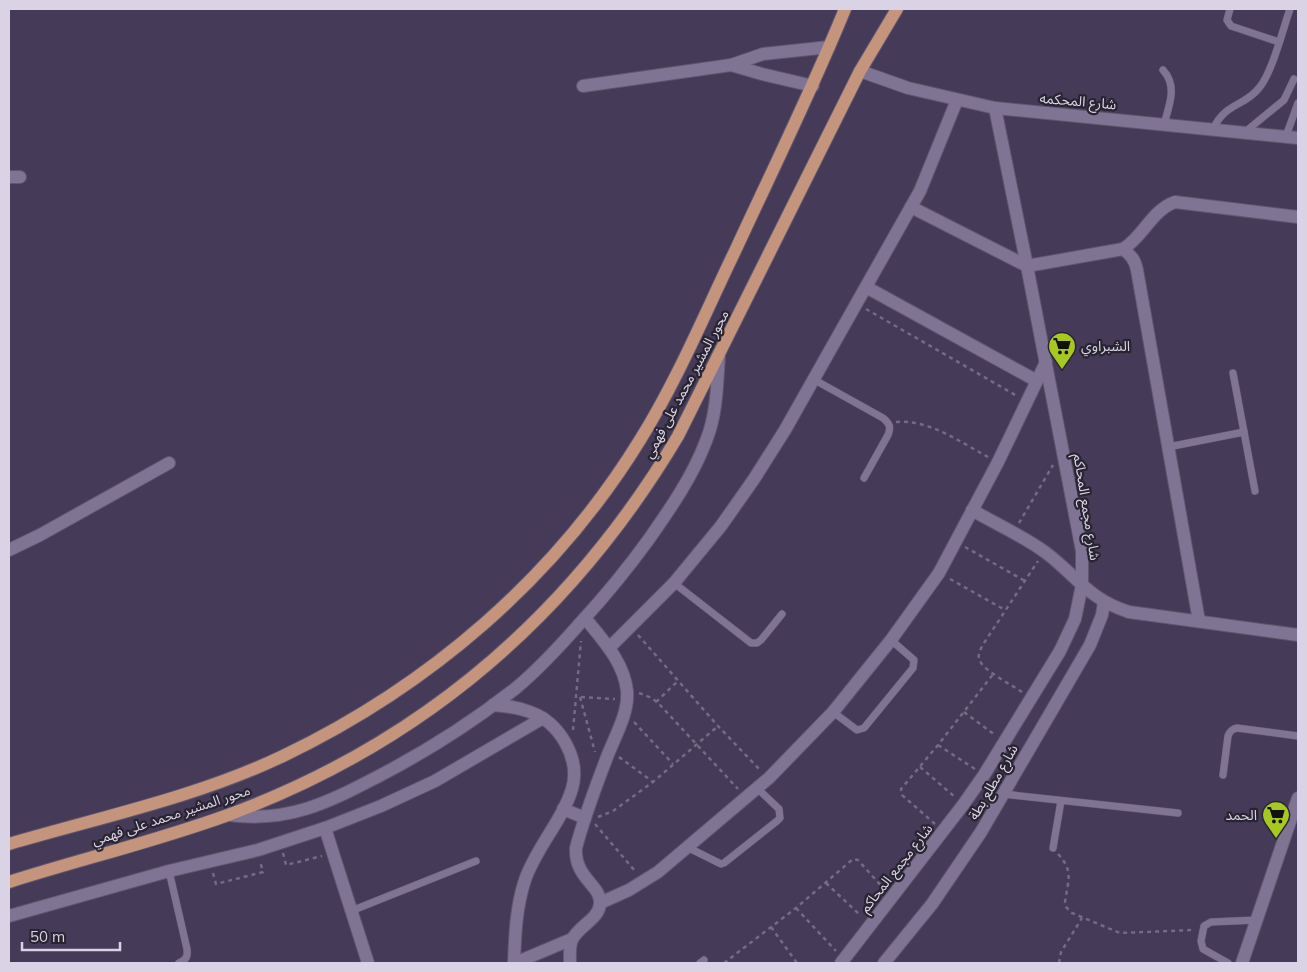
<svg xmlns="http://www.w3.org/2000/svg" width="1307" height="972" viewBox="0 0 1307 972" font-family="Mulish,'Noto Sans Arabic',sans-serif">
	<rect width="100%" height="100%" fill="#453a57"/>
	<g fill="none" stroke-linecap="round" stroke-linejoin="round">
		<g stroke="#60566f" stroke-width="8">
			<g id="service">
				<polyline points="1230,9 1227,20 1231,26 1279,42"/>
				<path d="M1163,70c15,16 6,36 1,54"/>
				<path d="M1213,129c13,-27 31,-22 46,-41 13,-15 24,-59 31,-79"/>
				<polyline points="1245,132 1284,100 1294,79"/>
				<polyline points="1286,136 1298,103"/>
				<polyline points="1233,373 1255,491"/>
				<path d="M813,379l70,39c7,6 8,9 5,17l-24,43"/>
				<polyline points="1168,447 1244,432"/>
				<polyline points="674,583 751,643 757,643 761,640 782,614"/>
				<polyline points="833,712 857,730 864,728 913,668 914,660 891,640"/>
				<path d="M1223,775l5,-39c2,-5 4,-7 9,-8l61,8"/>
				<polyline points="1003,794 1178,813"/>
				<polyline points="687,847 721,864 724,863 777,821 780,818 779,809 757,788"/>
				<polyline points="1053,848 1061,801"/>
				<path d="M169,871l18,78c1,8 -1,11 -8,14"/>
				<polyline points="351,911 476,861"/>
				<polyline points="700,963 704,960"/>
				<polyline points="1228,963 1203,949 1201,941 1204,926 1211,922 1257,920"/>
			</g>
		</g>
		<g stroke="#60566f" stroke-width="14">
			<g id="minor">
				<polyline points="731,65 762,74 813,86"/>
				<polyline points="583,86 731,65 763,54 829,47"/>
				<polyline points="9,177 20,177"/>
				<path d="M911,207l116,59 96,-17c20,-12 29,-39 52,-47l123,15"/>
				<path d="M1123,249c8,6 12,11 14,21l62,351"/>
				<polyline points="866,287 1037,381"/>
				<path d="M972,510c24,14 51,26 73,42 32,24 43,47 84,60l169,23"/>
				<polyline points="9,550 40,535 169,463"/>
				<polyline points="325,828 368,963"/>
				<polyline points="600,903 629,890 658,872 769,778 833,712 891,640 939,573 998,462 1046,362"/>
				<polyline points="515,963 572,939"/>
				<polyline points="841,963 963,805 984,775 1060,651 1075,619 1082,585 1082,551 1027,266 995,108"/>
				<polyline points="884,963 932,904 981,832 1090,645 1102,615 1104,602"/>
				<polyline points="1242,963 1298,798"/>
			</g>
		</g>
		<g stroke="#60566f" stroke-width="14">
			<g id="tertiary">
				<polyline points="860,71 908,88 995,108 1298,138"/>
				<polyline points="609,648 674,583 721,526 754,479 785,430 920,191 957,100"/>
				<path d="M493,705c13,1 25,2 37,7 29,10 51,46 42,77 -10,32 -36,59 -47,91 -9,27 -10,55 -11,83"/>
				<polyline points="563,809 585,818"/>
				<path d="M229,815c59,8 98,-12 150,-39 48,-25 94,-54 137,-88 24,-20 45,-43 66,-67 24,-26 46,-53 67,-82 21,-30 44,-63 57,-98 11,-27 11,-56 13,-86"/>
				<polyline points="9,916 169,871 258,850 325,828 381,806 435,781 543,718"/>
				<path d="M570,963c0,-8 -1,-16 2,-23 6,-14 28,-21 28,-37 1,-18 -26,-25 -24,-55 8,-31 20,-62 31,-91 8,-21 22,-44 20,-66 -3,-29 -25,-52 -42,-73"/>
			</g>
		</g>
		<g stroke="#60566f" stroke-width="14">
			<g id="primary">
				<path d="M9,844c92,-27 188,-47 274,-88 146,-70 272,-178 357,-316 38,-61 65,-127 96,-191 37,-80 76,-159 109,-240"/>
				<path d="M9,882c72,-23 148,-41 219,-67 195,-72 344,-201 450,-379l182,-365 37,-62"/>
			</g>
		</g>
		<g stroke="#756b85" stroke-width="2.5" stroke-dasharray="4 4" stroke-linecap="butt">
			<polyline points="866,309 1017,396"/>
			<path d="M896,422c33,-3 64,20 92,35"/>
			<polyline points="1019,523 1053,465"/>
			<polyline points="965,547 1025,581"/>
			<polyline points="950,579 1005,610"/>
			<polyline points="638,635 718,726 760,770"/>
			<path d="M1022,692c-10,-7 -38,-21 -42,-31 -3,-5 0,-10 2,-15l56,-85"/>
			<polyline points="639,693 652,698 660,705 738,789"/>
			<polyline points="580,697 595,752"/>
			<polyline points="581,697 615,699"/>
			<polyline points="656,702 678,681"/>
			<polyline points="964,712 995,735"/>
			<polyline points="634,722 673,764"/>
			<polyline points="573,730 581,641"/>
			<polyline points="938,745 975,769"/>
			<polyline points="619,757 653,782"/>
			<polyline points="920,767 955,797"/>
			<polyline points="598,817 613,811 653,782 718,726"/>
			<polyline points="595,824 635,871"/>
			<polyline points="935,824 902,795 901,789 938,745 994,673"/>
			<polyline points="283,853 286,865 322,856"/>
			<path d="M1058,854c16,17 10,27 7,48l1,5 6,6 48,20 74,-3"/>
			<polyline points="213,873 216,884 263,872 260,861"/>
			<polyline points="826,883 861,916"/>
			<polyline points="796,908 836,951"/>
			<polyline points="771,927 797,963"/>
			<polyline points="724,963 796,908 853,859 858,860 884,889"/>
			<polyline points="1059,963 1061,952 1082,918"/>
		</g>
		<use href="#service" stroke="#807494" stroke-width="7"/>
		<use href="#minor" stroke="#807494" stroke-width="12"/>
		<use href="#tertiary" stroke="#807494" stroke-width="12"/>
		<use href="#primary" stroke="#c4957c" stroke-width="12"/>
	</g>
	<defs>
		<g id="supermarket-pin" transform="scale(1.4375)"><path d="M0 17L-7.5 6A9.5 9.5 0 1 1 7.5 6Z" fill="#a6c820" stroke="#292432"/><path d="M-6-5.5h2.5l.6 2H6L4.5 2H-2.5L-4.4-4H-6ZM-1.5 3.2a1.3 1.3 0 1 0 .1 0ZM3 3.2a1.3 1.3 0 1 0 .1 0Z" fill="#111"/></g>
	</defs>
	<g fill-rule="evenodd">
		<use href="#supermarket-pin" x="1062" y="346"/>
		<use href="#supermarket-pin" x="1276" y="815"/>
	</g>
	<g text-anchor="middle" stroke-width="4.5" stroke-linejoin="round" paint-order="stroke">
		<g font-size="14" fill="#dad3e5" stroke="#292432">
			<text transform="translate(1078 101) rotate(5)" y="5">شارع المحكمه</text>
			<text transform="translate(686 384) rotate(-62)" y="5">محور المشير محمد على فهمي</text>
			<text transform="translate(1087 507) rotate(81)" y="5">شارع مجمع المحاكم</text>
			<text transform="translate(993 782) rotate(-60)" y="5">شارع مطلع بطة</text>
			<text transform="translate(171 815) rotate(-18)" y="5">محور المشير محمد على فهمي</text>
			<text transform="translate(896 868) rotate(-52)" y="5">شارع مجمع المحاكم</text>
		</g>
		<g font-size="14" fill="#dad3e5" stroke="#292432" text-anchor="start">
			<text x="1081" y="351">الشبراوي</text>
			<text x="1257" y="820" text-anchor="end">الحمد</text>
		</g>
	</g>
	<rect width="1307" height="972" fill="none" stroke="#dad3e5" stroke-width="20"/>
	<path d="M22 942v8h98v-8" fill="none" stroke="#dad3e5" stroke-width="2.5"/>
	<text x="30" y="942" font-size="15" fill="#dad3e5" stroke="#292432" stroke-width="4" paint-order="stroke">50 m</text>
</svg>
